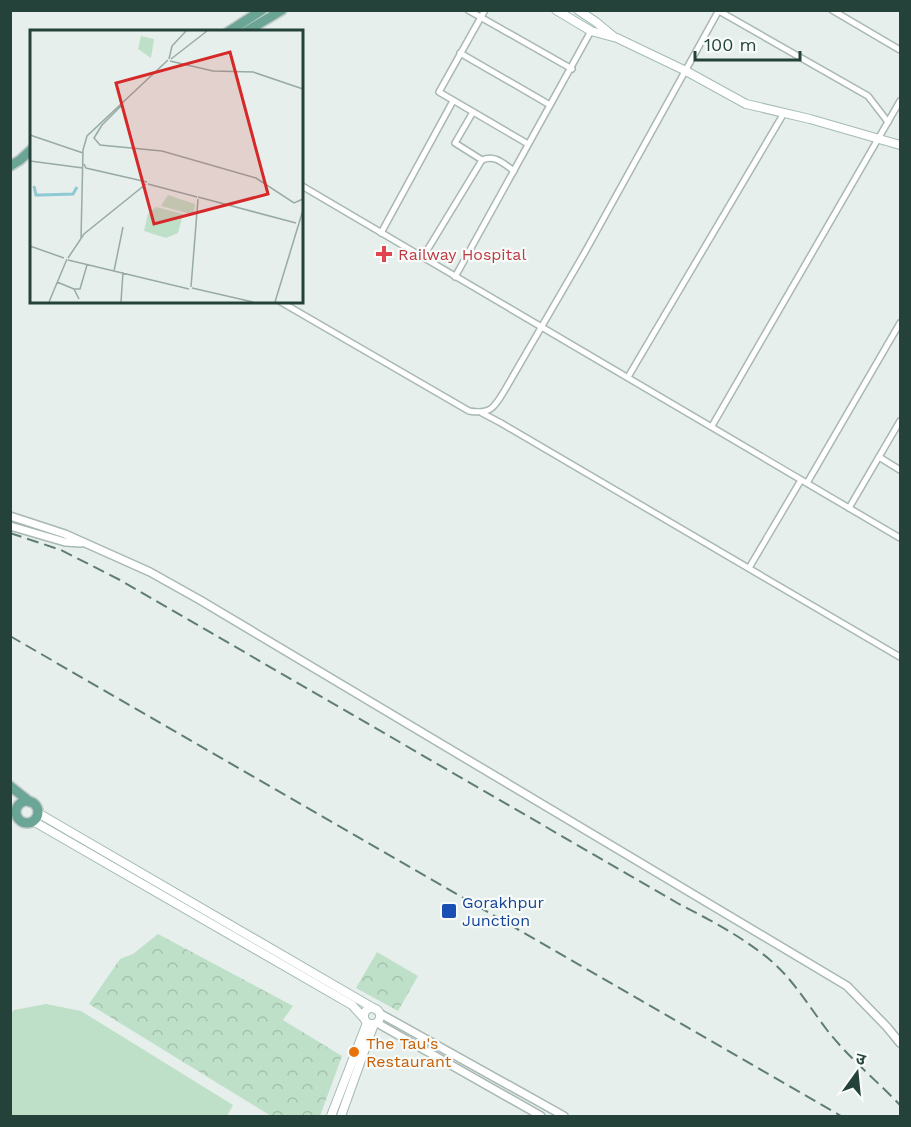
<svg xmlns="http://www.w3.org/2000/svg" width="911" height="1127" viewBox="0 0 911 1127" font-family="'Work Sans','Noto Sans Devanagari',sans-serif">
	<defs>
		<pattern id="park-crowns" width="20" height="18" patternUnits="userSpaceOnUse" patternTransform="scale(1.5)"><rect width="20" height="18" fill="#bfe0c8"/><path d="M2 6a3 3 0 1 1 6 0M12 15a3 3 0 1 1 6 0" fill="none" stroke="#a4c1ad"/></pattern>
	</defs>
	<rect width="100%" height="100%" fill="#e6efeb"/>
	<polygon fill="#bfe0c8" points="46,1004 81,1011 233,1105 227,1116 11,1116 11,1013 14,1010"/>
	<g fill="url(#park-crowns)">
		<polygon points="158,934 293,1006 283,1020 342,1056 320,1116 271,1116 89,1004 120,959 133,954"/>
		<polygon points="377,952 418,976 398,1011 356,988"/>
	</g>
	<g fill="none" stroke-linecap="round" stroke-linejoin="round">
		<g stroke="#a8b8b2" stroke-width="8">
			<g id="minor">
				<polyline points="468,10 572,69"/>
				<polyline points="485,10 439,92 528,144"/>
				<polyline points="832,10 900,50"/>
				<polyline points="719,11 868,96 888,122"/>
				<polyline points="460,53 550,105"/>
				<path d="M482,160c13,-6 22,4 32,11"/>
				<polyline points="302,186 900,538"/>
				<polyline points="381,233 453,101"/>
				<polyline points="423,257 482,160 455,143 473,112"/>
				<polyline points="455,277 591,31"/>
				<path d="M281,302l188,109c23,4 26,-5 37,-23l79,-136 134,-242"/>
				<polyline points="628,377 784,113"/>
				<polyline points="482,413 501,423 900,657"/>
				<polyline points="712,426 900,101"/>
				<polyline points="879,457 900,470"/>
				<polyline points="807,483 900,323"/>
				<polyline points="849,508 900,421"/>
				<polyline points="749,568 801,480"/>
			</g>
		</g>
		<g stroke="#a8b8b2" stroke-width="10">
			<g id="tertiary">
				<polyline points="10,516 65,534 150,572 200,600 847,986 887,1027 900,1043"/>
				<polyline points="10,526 65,542 81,543"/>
				<polyline points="379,1013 564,1116"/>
				<polyline points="377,1023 541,1116"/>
			</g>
		</g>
		<g stroke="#a4bbb3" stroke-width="10">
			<g id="secondary">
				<polyline points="556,10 591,31 617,38 686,71 746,104 810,119 900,145"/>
				<polyline points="578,10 596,22 613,36"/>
				<polyline points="38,813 375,1009"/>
				<polyline points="33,821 352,1005 363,1017"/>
				<circle cx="372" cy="1016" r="8"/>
				<polyline points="331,1116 367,1023"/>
				<polyline points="341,1116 374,1024"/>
			</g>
		</g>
		<g stroke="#c2cac8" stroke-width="12">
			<g id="primary">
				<polyline points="228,32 262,10"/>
				<polyline points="245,32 282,10"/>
				<polyline points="10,166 20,160 32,149"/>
				<polyline points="10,786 30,802"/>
				<circle cx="27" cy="812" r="11"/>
			</g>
		</g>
		<use href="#minor" stroke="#fff" stroke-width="5"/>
		<use href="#tertiary" stroke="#fff" stroke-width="7"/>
		<use href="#secondary" stroke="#fff" stroke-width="8"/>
		<use href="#primary" stroke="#6aa596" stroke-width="9"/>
		<g stroke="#5f7d75" stroke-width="2" stroke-dasharray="12 6" stroke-linecap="butt">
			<path d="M10,533l51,17 59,30 559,324c31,16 62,32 90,55 24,20 39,46 58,71 21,27 49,50 73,75"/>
			<polyline points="10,636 841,1116"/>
		</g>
	</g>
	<path fill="#e0444e" stroke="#f7fbf9" stroke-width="2" d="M381 245h6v6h6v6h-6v6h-6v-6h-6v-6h6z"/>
	<rect fill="#1a4fb4" stroke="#f7fbf9" stroke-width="2" x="441" y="903" width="16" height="16" rx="3"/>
	<circle fill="#e8710a" stroke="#f7fbf9" stroke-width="2" cx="354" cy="1052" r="6"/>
	<g text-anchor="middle" stroke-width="4.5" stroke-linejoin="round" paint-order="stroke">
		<g font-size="16" fill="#be3a42" stroke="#f7fbf9" text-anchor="start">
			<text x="398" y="260">Railway Hospital</text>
		</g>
		<g font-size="16" fill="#164399" stroke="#f7fbf9" text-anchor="start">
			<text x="462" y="908">Gorakhpur<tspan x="462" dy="18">Junction</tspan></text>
		</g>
		<g font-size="16" fill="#c56008" stroke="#f7fbf9" text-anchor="start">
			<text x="366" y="1049">The Tau's<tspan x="366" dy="18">Restaurant</tspan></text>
		</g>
	</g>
	<g transform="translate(30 30)">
		<rect width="273" height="273" fill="#e6efeb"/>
		<path d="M126,177l27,7 -5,19 -12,5 -22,-7 4,-17z" fill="#bfe0c8"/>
		<path d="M111,6l13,3 -3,19 -13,-9zM138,165l27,9 -1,11 -33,-9z" fill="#bfe0c8"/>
		<path fill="none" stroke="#8ec9d4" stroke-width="3" d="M4,156l2,9h5l32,-1 4,-7"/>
		<path fill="none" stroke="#98aaa4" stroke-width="1.5" d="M139,29l3,-13 14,-15M141,29l36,-28M140,31l43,10 40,1 50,17M72,95l-8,13 6,7 62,6 94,27 38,25 9,-4M72,95l20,-20M0,105l53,18M0,131l53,7M54,134l2,4 61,14M118,154l49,13M168,167l98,26M51,209l2,-89 4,-14 81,-76M0,216l34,12M38,228l16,-24 62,-50M38,230l121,29M84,241l9,-44M27,252l17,7M161,257l7,-88M162,258l61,14M49,269l-5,-10h6l7,-24M19,272l18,-43M91,272l2,-30M245,272l28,-92"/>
		<path fill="#d62828" fill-opacity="0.15" stroke="#d62828" stroke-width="3" d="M200,22l38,142 -114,30 -38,-141z"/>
		<rect width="273" height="273" fill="none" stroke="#24423a" stroke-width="3"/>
	</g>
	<rect width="911" height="1127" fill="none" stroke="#24423a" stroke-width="24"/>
	<g transform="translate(857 1073) rotate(15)" stroke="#f7fbf9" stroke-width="4.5" paint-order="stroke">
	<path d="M0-4.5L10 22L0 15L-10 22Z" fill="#24423a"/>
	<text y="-9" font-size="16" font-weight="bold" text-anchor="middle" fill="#24423a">उ</text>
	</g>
	<path d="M695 51v9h105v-9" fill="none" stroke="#24423a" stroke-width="3"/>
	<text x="704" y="51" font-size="18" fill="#24423a" stroke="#f7fbf9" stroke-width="4.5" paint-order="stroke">100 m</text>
</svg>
